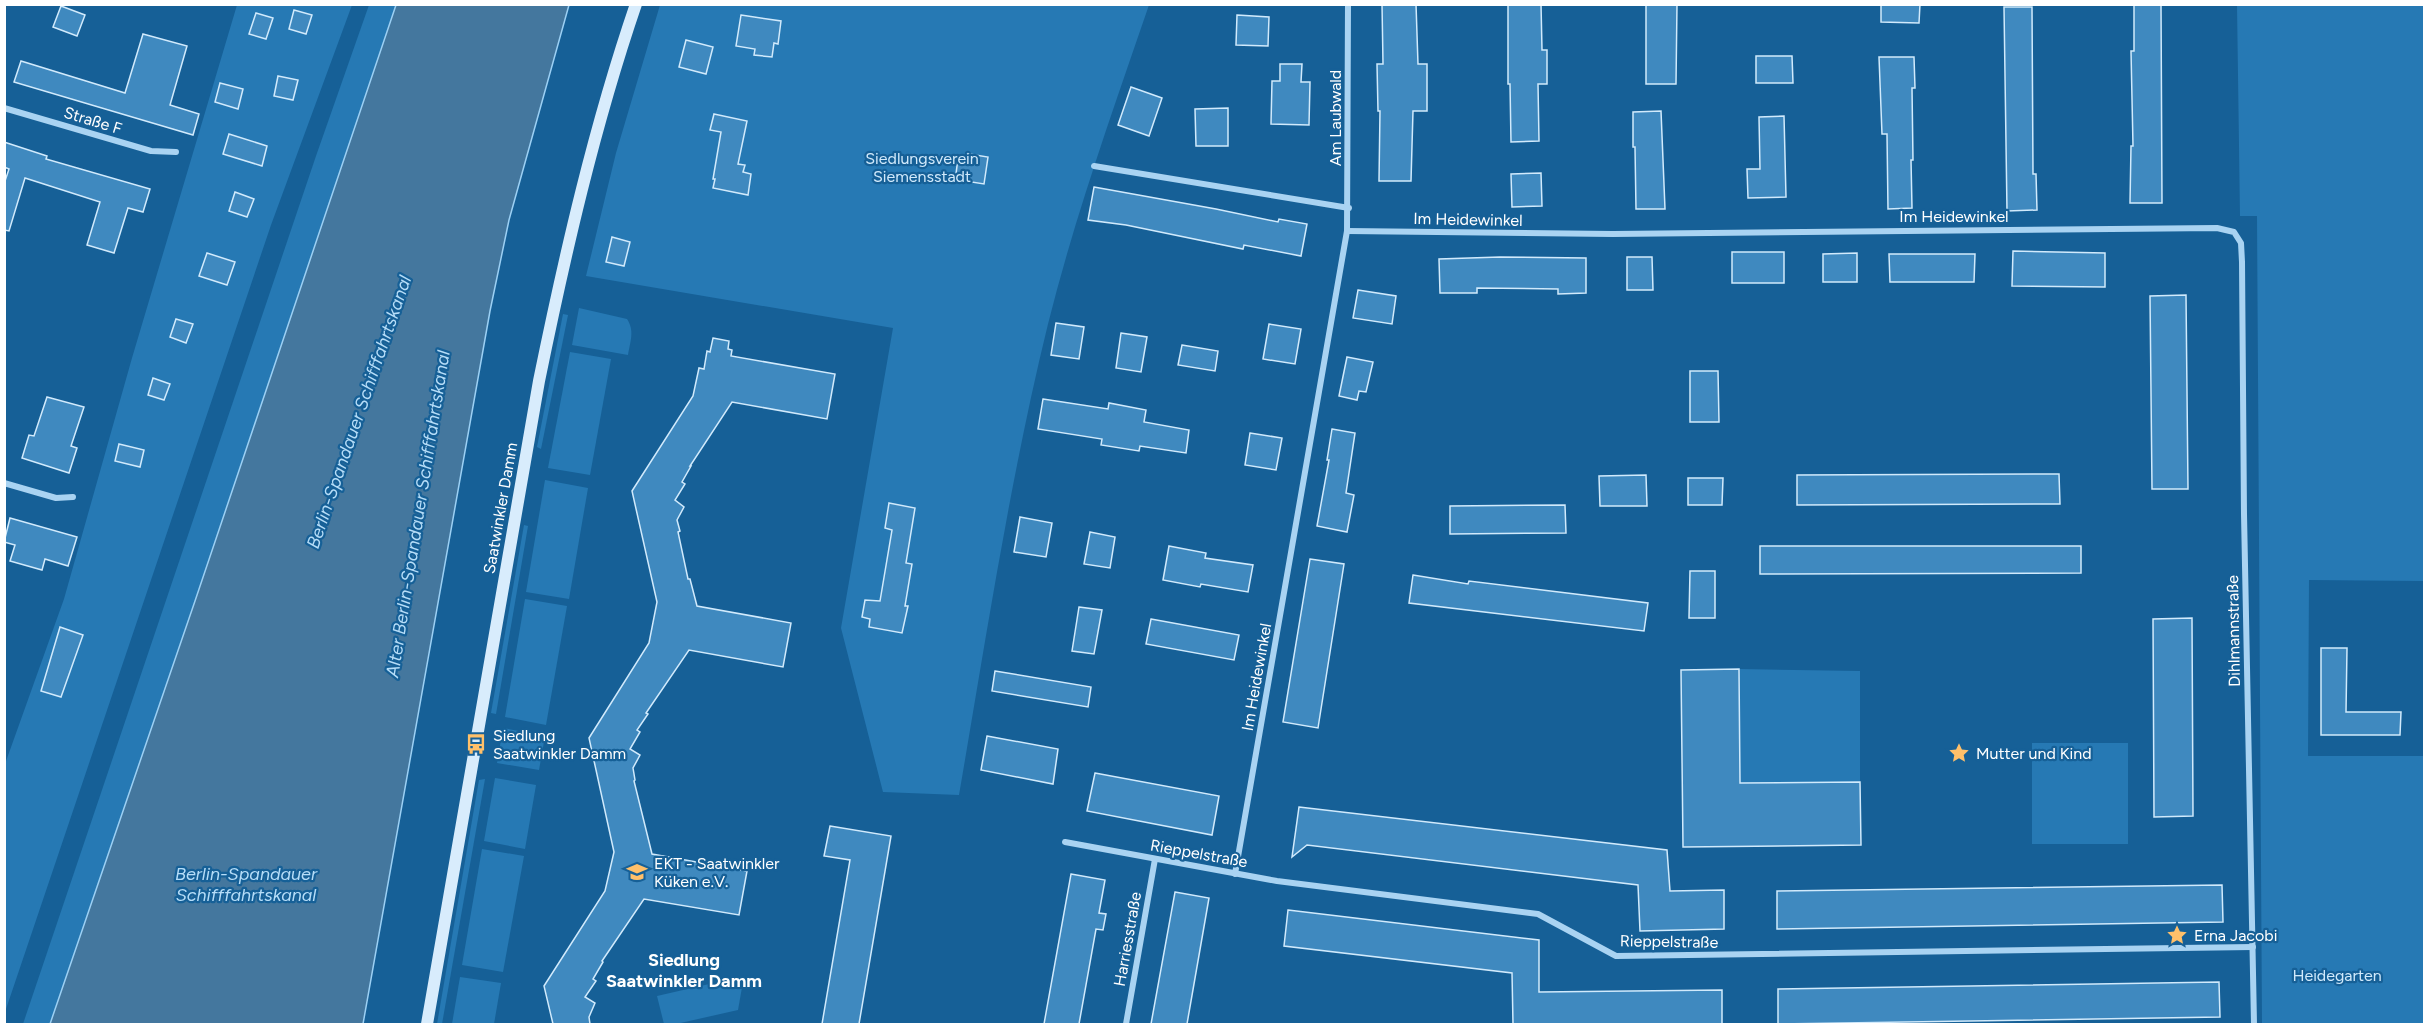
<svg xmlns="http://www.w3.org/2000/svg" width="2429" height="1029" viewBox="0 0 2429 1029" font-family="Figtree,sans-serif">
	<rect width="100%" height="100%" fill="#166097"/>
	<g fill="#2679b4">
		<polygon points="237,5 352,5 271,225 5,1012 5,764 64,599 132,358"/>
		<polygon points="369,5 396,5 195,601 50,1024 23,1024 316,156"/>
		<path d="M660,5h489c-36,105 -74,211 -101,319 -38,155 -62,314 -89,471l-76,-3 -42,-164 52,-300 -307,-52 30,-123z"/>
		<polygon points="2237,5 2424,5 2424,581 2309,580 2308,756 2424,756 2424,1024 2262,1024 2257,216 2240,216"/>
		<path d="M579,308l48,11c8,12 3,23 1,36l-56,-10z"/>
		<polygon points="563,314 568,315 541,449 537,447"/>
		<polygon points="570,352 611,359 590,475 548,468"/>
		<polygon points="545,480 588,488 569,599 526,592"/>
		<polygon points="524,525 528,526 496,714 491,713"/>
		<polygon points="525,599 567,606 546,725 505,717"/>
		<polygon points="1739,669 1860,671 1860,782 1740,783"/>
		<polygon points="503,728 545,736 539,770 497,763"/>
		<rect x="2032" y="743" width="96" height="101"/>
		<polygon points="495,778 536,785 525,849 484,841"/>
		<polygon points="485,779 442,1024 437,1024 479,780"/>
		<polygon points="482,849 524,856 503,972 462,965"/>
		<polygon points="744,976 738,1010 676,1024 664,1024 657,996"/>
		<polygon points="460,977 501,983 494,1024 452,1024"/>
	</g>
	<polygon fill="#44779e" stroke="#9cd0f4" stroke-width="1.5" points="396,5 569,5 509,220 490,311 363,1024 50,1024 195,601"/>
	<g fill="#3f89bf" stroke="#d1eafc" stroke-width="1.5">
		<polygon points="1382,4 1416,4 1418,64 1427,64 1427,111 1413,111 1411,181 1379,181 1380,111 1378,111 1377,64 1383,64"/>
		<polygon points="1508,4 1541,4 1542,50 1547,50 1547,84 1538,84 1539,141 1511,142 1510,84 1508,84"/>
		<polygon points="1646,4 1677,4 1676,84 1646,84"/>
		<polygon points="1881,4 1920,4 1919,23 1881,22"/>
		<polygon points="2134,4 2161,4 2162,203 2130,203 2131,146 2133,146 2131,51 2134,51"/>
		<polygon points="61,6 85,15 77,36 53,27"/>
		<polygon points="2004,7 2032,7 2033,174 2036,174 2037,210 2007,211"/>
		<polygon points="294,10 312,15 306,34 289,29"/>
		<polygon points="256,13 273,18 266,39 249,34"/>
		<polygon points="741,15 781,21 778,44 774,43 772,57 754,55 755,49 736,46"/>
		<polygon points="1237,15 1269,17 1268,46 1236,45"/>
		<polygon points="143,34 187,46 170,105 199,114 193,135 14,82 21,61 125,93"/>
		<polygon points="686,40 713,47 706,74 679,67"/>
		<polygon points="1756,56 1792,56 1793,83 1756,83"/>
		<polygon points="1879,57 1914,57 1915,88 1912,88 1913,160 1911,160 1912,208 1888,209 1887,134 1882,134"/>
		<polygon points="1280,64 1302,64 1301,82 1310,82 1309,125 1271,124 1272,81 1280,81"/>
		<polygon points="278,76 298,80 293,100 274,96"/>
		<polygon points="220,83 243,89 238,109 215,102"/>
		<polygon points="1131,87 1162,98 1149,136 1118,125"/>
		<polygon points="1228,108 1228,146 1196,146 1195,109"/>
		<polygon points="1661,111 1665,209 1636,209 1635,147 1633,147 1633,112"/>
		<polygon points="714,114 747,121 738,164 745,165 743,172 751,174 748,195 713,188 715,179 713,179 721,132 710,130"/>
		<polygon points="1784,116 1786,197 1748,198 1747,169 1760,169 1759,117"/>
		<polygon points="229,134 267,146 262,166 223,154"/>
		<polygon points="4,142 47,156 46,159 150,189 143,212 128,208 114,253 87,245 100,202 25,178 9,231 4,230 4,184 9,169 4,167"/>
		<polygon points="969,154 988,157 984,184 965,181 966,176 956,174 958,158 969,159"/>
		<polygon points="1541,173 1542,206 1512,207 1511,174"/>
		<polygon points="1094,187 1216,209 1278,222 1279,219 1307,224 1301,256 1244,245 1243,249 1126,225 1088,220"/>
		<polygon points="235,192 254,199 247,217 229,211"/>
		<polygon points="612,237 630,242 624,266 606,262"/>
		<polygon points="2013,251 2105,253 2105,287 2012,286"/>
		<rect x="1732" y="252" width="52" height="31"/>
		<polygon points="207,253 235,262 227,285 199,276"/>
		<polygon points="1857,253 1857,282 1823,282 1823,254"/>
		<polygon points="1889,254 1975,254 1974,282 1890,282"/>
		<polygon points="1500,257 1586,258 1586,293 1558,294 1558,289 1477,288 1477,293 1440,293 1439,259"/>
		<polygon points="1627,257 1652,257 1653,290 1627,290"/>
		<polygon points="1358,290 1396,296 1392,324 1353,318"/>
		<polygon points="2186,295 2188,489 2152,489 2150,296"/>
		<polygon points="176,319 193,324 186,343 170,337"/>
		<polygon points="1056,323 1084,327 1079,359 1051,355"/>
		<polygon points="1269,324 1301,329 1295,364 1263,359"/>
		<polygon points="1121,333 1147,337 1141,372 1116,368"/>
		<polygon points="713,338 729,341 728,349 732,350 731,356 835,374 827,419 732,402 690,466 691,466 682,482 685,484 675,500 684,507 677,520 680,531 678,532 688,579 690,579 697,606 791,623 783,667 689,650 646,713 648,714 637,730 640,732 630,749 640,755 633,768 635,780 634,781 652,854 747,871 739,915 644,899 602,961 603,962 593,979 596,981 585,997 595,1003 589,1017 590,1024 553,1024 544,986 605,891 614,852 589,738 649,643 657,602 632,491 693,396 699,368 704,369 707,351 710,352"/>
		<polygon points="1182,345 1218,351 1215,371 1178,365"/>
		<polygon points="1347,357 1373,362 1366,392 1359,391 1357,400 1339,396"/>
		<polygon points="1690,371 1718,371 1719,422 1690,422"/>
		<polygon points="153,378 170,384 164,400 148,395"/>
		<polygon points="47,397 84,407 71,446 77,448 69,473 22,458 29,435 34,436"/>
		<polygon points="1043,399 1108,409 1109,403 1146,410 1144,422 1189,430 1186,453 1140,446 1139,451 1101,445 1102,439 1038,429"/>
		<polygon points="1332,429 1355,433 1346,493 1354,495 1347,532 1317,526 1329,460 1327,460"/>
		<polygon points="1250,433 1282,438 1276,470 1245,465"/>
		<polygon points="119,444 144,450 140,467 115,461"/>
		<polygon points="2059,474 2060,504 1797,505 1797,475"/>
		<polygon points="1646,475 1647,506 1600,506 1599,476"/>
		<polygon points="1688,478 1723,478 1722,505 1688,505"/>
		<polygon points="889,503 915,508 906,563 912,564 905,606 908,606 902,633 869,627 870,619 862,617 865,600 880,601 892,530 885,528"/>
		<polygon points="1565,505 1566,533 1450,534 1450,506"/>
		<polygon points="1020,517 1052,523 1046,557 1014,552"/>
		<polygon points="10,518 77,537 68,566 45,559 42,570 10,561 15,545 4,542"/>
		<polygon points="1090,532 1115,537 1110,568 1084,564"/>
		<polygon points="1169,546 1206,553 1205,558 1253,565 1248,592 1201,584 1200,587 1163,580"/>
		<polygon points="1760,546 2081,546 2081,573 1760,574"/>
		<polygon points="1310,559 1344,564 1318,728 1283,722"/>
		<polygon points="1690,571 1715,571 1715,618 1689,618"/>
		<polygon points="1413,575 1468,584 1469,581 1648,603 1644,631 1409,603"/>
		<polygon points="1079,607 1102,610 1094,654 1072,651"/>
		<polygon points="2192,618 2193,816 2154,817 2153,619"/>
		<polygon points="1151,619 1239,635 1234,660 1146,644"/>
		<polygon points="60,627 83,635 61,697 41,691"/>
		<polygon points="2321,648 2347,648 2346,712 2401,712 2400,735 2321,735"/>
		<polygon points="1739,669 1740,783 1860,782 1861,845 1683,847 1681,670"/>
		<polygon points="995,671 1091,687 1088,707 992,691"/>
		<polygon points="987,736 1058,749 1053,784 981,770"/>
		<polygon points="1095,773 1219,796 1212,835 1087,811"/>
		<polygon points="1299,807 1667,850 1670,891 1724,890 1724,929 1640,931 1638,885 1307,845 1292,857"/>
		<polygon points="830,826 891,836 859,1024 822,1024 850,860 824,856"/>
		<polygon points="1071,874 1105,880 1099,913 1106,914 1103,930 1096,929 1079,1024 1044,1024"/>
		<polygon points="2222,885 2223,922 1777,929 1777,891"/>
		<polygon points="1175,892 1209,898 1187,1024 1151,1024"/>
		<polygon points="1288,910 1539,940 1539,992 1722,990 1722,1024 1513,1024 1512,973 1284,946"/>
		<polygon points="2219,982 2220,1017 1778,1024 1778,989"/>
	</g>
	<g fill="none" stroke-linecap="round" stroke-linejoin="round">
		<g stroke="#a9d3f2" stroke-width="6">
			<polyline points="4,108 151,151 176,152"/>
			<polyline points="1094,166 1349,208"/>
			<polyline points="1347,231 1613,234 2217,228 2234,232 2241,243 2242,262 2244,514 2254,1024"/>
			<polyline points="4,483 56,498 73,497"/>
			<polyline points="1065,842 1277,881 1538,914 1616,956 2253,947"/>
			<polyline points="1235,874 1347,231 1348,4"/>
			<polyline points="1126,1024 1155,859"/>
		</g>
		<path stroke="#d8ecfc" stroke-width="12" d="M427,1024l112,-643c26,-127 55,-254 97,-377"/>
	</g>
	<defs>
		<g id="bus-bare" transform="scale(1.62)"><path d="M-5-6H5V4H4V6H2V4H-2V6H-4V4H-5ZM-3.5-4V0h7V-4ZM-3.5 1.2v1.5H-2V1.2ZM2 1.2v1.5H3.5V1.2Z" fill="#ffc06a" stroke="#166097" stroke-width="2.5" paint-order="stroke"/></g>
		<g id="sight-bare" transform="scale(1.62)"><path d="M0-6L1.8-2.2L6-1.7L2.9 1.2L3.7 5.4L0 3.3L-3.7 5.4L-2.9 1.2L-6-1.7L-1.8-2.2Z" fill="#ffc06a" stroke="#166097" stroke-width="2.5" paint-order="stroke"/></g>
		<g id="school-bare" transform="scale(1.62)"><path d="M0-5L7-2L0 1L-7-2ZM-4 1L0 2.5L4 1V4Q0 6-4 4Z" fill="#ffc06a" stroke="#166097" stroke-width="2.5" paint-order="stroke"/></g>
	</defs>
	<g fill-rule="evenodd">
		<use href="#bus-bare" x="476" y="744"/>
		<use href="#sight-bare" x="1959" y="753"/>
		<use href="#school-bare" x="637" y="872"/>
		<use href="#sight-bare" x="2177" y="935"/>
	</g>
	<g text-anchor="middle" stroke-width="4.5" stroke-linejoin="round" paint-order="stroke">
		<g font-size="16" fill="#fff" stroke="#166097">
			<text transform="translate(1335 118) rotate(-90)" y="6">Am Laubwald</text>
			<text transform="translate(93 120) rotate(17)" y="6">Straße F</text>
			<text x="1954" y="222">Im Heidewinkel</text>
			<text transform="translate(1468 219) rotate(1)" y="6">Im Heidewinkel</text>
			<text transform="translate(500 508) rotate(-80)" y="6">Saatwinkler Damm</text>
			<text transform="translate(2233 631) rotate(-91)" y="6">Dihlmannstraße</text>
			<text transform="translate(1256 677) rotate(-80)" y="6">Im Heidewinkel</text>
			<text transform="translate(1199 853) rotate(10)" y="6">Rieppelstraße</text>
			<text transform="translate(1127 939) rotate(-80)" y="6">Harriesstraße</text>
			<text transform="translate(1669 941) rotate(1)" y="6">Rieppelstraße</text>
		</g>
		<g font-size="16" fill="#d1eafc" stroke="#166097">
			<text x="922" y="164">Siedlungsverein<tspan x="922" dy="18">Siemensstadt</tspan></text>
			<text x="2337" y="981">Heidegarten</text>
		</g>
		<g font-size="16" fill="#fff" stroke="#166097" text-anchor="start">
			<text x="493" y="741">Siedlung<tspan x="493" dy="18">Saatwinkler Damm</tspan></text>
			<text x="1976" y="759">Mutter und Kind</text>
			<text x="654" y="869">EKT - Saatwinkler<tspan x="654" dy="18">Küken e.V.</tspan></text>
			<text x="2194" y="941">Erna Jacobi</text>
		</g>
		<g font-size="18" font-style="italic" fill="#b6ddf8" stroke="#166097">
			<text transform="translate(359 412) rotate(-71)" y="6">Berlin-Spandauer Schifffahrtskanal</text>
			<text transform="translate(418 514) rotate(-81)" y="6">Alter Berlin-Spandauer Schifffahrtskanal</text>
			<text x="246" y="880">Berlin-Spandauer<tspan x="246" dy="21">Schifffahrtskanal</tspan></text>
		</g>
		<g font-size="18" font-weight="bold" fill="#fff" stroke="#166097">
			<text x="684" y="966">Siedlung<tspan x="684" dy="21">Saatwinkler Damm</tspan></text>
		</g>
	</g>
	<rect width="2429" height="1029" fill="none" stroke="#ffffff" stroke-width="12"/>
</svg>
